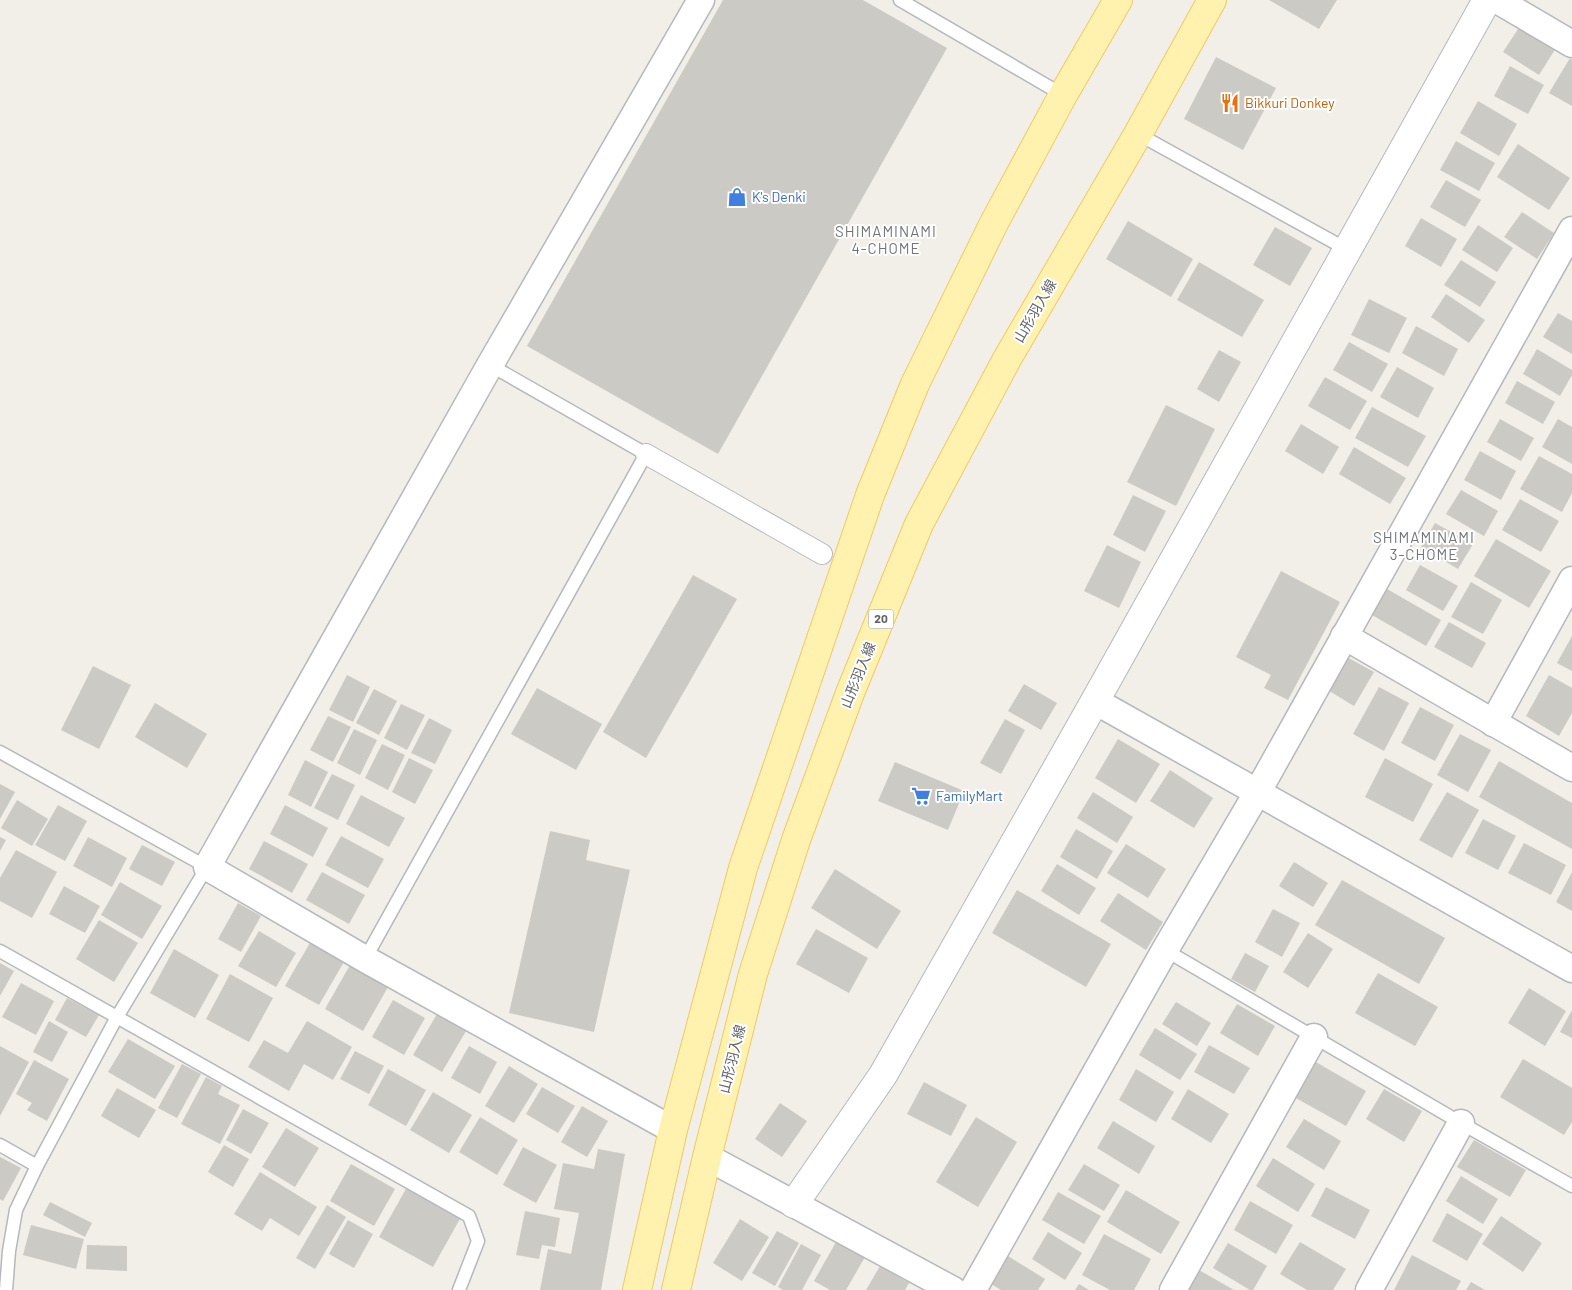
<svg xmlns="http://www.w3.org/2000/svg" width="1572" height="1290" viewBox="0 0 1572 1290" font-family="Barlow,'Noto Sans JP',sans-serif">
	<rect width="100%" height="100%" fill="#f1efe8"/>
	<g fill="#cccac5">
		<polygon points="723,0 863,0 947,48 718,454 527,346"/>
		<polygon points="1269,0 1337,0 1319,29"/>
		<polygon points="1520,26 1556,48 1539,75 1503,52"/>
		<polygon points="1216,57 1276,88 1243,150 1184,119"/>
		<polygon points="1570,58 1572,60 1572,106 1549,93"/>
		<polygon points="1510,66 1544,85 1528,114 1494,96"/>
		<polygon points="1478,101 1517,124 1499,156 1460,133"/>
		<polygon points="1456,141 1495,163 1479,191 1440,170"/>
		<polygon points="1518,144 1570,178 1549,210 1497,177"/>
		<polygon points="1446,180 1481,200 1465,227 1430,207"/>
		<polygon points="1522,212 1554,233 1537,259 1504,237"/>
		<polygon points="1421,218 1457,239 1441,267 1405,246"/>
		<polygon points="1128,221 1193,259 1171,297 1106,259"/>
		<polygon points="1478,225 1513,248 1497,272 1462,250"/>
		<polygon points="1275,227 1312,248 1290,286 1253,265"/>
		<polygon points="1461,260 1496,282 1480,307 1444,285"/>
		<polygon points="1199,262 1264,300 1242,337 1177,300"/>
		<polygon points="1446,294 1485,320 1469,343 1431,317"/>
		<polygon points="1369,299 1407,318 1389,353 1351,335"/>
		<polygon points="1558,313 1572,321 1572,354 1543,337"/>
		<polygon points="1416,326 1458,349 1444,376 1402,353"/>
		<polygon points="1349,342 1388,364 1372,392 1333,370"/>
		<polygon points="1537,349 1572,370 1572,375 1560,396 1523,374"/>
		<polygon points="1219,350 1241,362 1219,402 1197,389"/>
		<polygon points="1397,367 1434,388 1418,418 1380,397"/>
		<polygon points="1325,377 1367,401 1350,430 1308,406"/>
		<polygon points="1517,381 1555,402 1543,424 1505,403"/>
		<polygon points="1166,405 1215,429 1176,506 1127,482"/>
		<polygon points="1372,407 1426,436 1408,467 1355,438"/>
		<polygon points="1500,419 1534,438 1521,461 1487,442"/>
		<polygon points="1558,419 1572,427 1572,464 1542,447"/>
		<polygon points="1301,424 1339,447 1323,474 1285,451"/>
		<polygon points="1354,447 1406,478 1390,504 1339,474"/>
		<polygon points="1480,451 1516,471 1501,500 1464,480"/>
		<polygon points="1539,456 1572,474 1572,493 1562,512 1520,489"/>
		<polygon points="1461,490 1498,511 1484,536 1446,514"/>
		<polygon points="1133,495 1166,511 1145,552 1113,535"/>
		<polygon points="1520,499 1559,521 1541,552 1502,530"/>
		<polygon points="1435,523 1473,544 1458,569 1421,547"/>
		<polygon points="1496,539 1551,571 1529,608 1474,576"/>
		<polygon points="1107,545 1141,562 1119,608 1084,591"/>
		<polygon points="1420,565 1458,586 1443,611 1406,590"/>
		<polygon points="1281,571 1340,602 1288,700 1264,688 1271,675 1236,657"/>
		<polygon points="693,575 737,599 646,758 603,732"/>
		<polygon points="1471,582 1502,600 1483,634 1451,617"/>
		<polygon points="1387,589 1441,620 1426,646 1372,615"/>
		<polygon points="1449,622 1486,643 1472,668 1434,647"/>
		<polygon points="1572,636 1572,671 1557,663"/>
		<polygon points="1345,656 1374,672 1354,706 1326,689"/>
		<polygon points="93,666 131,685 99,749 61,730"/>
		<polygon points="347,675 370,687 353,722 329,710"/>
		<polygon points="1549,675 1572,688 1572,713 1559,736 1526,716"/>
		<polygon points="1024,684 1057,703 1041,730 1008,711"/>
		<polygon points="1379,687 1409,703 1384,751 1353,734"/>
		<polygon points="537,688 602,724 576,770 511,734"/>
		<polygon points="374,689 397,701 379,735 356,723"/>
		<polygon points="155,703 207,734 187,768 135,737"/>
		<polygon points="401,704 425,715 407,750 384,738"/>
		<polygon points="1420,707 1454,725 1435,761 1401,743"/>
		<polygon points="328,716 351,727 333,762 310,750"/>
		<polygon points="429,718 452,730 435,764 411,753"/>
		<polygon points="1005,719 1025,730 1001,774 980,763"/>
		<polygon points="354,729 377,740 360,775 337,763"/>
		<polygon points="1460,734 1491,750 1468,792 1437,775"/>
		<polygon points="1118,739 1160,764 1136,803 1095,778"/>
		<polygon points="382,744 405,755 388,790 365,778"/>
		<polygon points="409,758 433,770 415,804 392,792"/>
		<polygon points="1385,758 1433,784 1413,822 1365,797"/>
		<polygon points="305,760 328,772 311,807 288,795"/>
		<polygon points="1499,761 1572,803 1572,849 1479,797"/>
		<polygon points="895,762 964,791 948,830 878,801"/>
		<polygon points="1170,770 1213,798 1194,828 1150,801"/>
		<polygon points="332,774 355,785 338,820 314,808"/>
		<polygon points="0,784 15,792 0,819"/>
		<polygon points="1093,792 1133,817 1117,843 1077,818"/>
		<polygon points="1447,792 1479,810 1452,858 1419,840"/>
		<polygon points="361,795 405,818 389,847 346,824"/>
		<polygon points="17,800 48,819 32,846 1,828"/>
		<polygon points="58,805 87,821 65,861 35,845"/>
		<polygon points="285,805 328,828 313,857 270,834"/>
		<polygon points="1483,819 1516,836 1498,870 1465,853"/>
		<polygon points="1076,829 1113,851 1097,879 1060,857"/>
		<polygon points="550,831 590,840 586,860 630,870 594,1032 509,1013"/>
		<polygon points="341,836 384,859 368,888 325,865"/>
		<polygon points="0,837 6,840 0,851"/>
		<polygon points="88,837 127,858 112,887 73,866"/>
		<polygon points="264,841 308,864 292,893 249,869"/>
		<polygon points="1524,843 1566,865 1551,895 1508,873"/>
		<polygon points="1126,844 1166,869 1148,898 1107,873"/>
		<polygon points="142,845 175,862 162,886 129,869"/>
		<polygon points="16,850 57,872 32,918 0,901 0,878"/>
		<polygon points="1294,862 1328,883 1313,907 1279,886"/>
		<polygon points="1057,864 1096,888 1079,915 1041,891"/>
		<polygon points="835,869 901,911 877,949 811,908"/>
		<polygon points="322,872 365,895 349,924 306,900"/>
		<polygon points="1572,872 1572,911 1556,902"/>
		<polygon points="1342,880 1445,938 1419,984 1315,925"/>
		<polygon points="120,882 162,906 142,939 101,915"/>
		<polygon points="64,886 100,906 85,933 49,914"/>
		<polygon points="1017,890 1111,944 1086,987 992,933"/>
		<polygon points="1118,893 1163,922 1146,950 1100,921"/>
		<polygon points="238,903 261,916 241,952 218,939"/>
		<polygon points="1273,909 1300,923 1282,957 1255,942"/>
		<polygon points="99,920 138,943 114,982 76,959"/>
		<polygon points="816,929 868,958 849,993 796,964"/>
		<polygon points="259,931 296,953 276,987 238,966"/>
		<polygon points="1308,933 1333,949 1308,988 1283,972"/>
		<polygon points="311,941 345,960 319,1005 285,986"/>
		<polygon points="174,949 219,975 195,1018 150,993"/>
		<polygon points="1245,953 1269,966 1255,992 1231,979"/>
		<polygon points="0,963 14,971 0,996"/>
		<polygon points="350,965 388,987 363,1031 325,1009"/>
		<polygon points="1378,973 1438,1007 1415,1046 1355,1013"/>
		<polygon points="230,974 273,998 249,1042 206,1019"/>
		<polygon points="21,983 54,1001 36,1035 2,1017"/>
		<polygon points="1529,988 1566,1011 1545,1046 1508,1023"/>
		<polygon points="67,998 99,1015 86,1037 55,1020"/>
		<polygon points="393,1000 425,1018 404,1055 372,1037"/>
		<polygon points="1176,1002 1211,1023 1197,1046 1162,1024"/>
		<polygon points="1237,1004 1275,1026 1258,1056 1220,1033"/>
		<polygon points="1572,1010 1572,1038 1560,1032"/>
		<polygon points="437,1014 466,1031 442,1072 413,1055"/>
		<polygon points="49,1021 68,1032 52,1062 33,1052"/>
		<polygon points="307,1021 352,1047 333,1080 304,1064 289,1091 248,1067 264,1040 288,1053"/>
		<polygon points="1155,1028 1197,1054 1180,1080 1139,1055"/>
		<polygon points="128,1039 175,1066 155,1099 108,1072"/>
		<polygon points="1209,1045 1250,1068 1234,1094 1194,1072"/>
		<polygon points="0,1046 29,1062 0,1116"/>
		<polygon points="469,1046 497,1062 480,1094 451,1078"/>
		<polygon points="355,1051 384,1066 369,1094 340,1079"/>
		<polygon points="1523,1059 1572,1088 1572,1122 1564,1135 1500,1097"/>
		<polygon points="34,1060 69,1079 47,1121 27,1110 32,1103 16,1094"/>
		<polygon points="1314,1061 1366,1091 1346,1126 1294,1097"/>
		<polygon points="182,1064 201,1074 177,1118 158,1108"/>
		<polygon points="509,1066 538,1084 514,1123 485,1106"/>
		<polygon points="388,1069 426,1090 406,1126 368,1105"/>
		<polygon points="1136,1069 1174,1092 1156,1122 1119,1100"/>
		<polygon points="206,1077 222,1086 218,1094 240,1105 220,1144 181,1124"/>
		<polygon points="924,1082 967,1105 951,1136 907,1114"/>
		<polygon points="542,1087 575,1106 558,1133 526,1114"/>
		<polygon points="117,1088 156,1110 139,1138 101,1116"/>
		<polygon points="1188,1089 1229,1114 1211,1143 1171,1119"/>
		<polygon points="1384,1089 1422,1111 1404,1142 1366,1119"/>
		<polygon points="433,1092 472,1115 449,1153 410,1130"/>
		<polygon points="780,1103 807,1121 782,1157 755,1139"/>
		<polygon points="582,1106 608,1121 587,1157 561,1142"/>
		<polygon points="243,1109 269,1123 251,1154 226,1140"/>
		<polygon points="480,1117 518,1140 497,1175 459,1152"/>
		<polygon points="976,1117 1017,1142 978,1207 936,1182"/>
		<polygon points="1304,1119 1341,1141 1324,1170 1286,1147"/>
		<polygon points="1113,1121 1155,1146 1139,1174 1097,1148"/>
		<polygon points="286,1128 319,1148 295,1187 262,1167"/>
		<polygon points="1474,1140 1526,1170 1510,1197 1457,1167"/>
		<polygon points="224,1145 249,1159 233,1187 208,1172"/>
		<polygon points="523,1147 557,1165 536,1203 503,1185"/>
		<polygon points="598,1149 625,1154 601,1290 540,1290 548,1249 571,1254 579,1213 554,1209 563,1163 594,1169"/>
		<polygon points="0,1157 21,1168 3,1201 0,1199"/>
		<polygon points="1273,1158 1315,1184 1298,1212 1256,1186"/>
		<polygon points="351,1164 395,1189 374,1226 330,1201"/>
		<polygon points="1084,1164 1120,1185 1104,1211 1068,1190"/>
		<polygon points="260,1172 317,1207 299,1236 270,1218 262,1231 234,1214"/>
		<polygon points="1461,1176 1498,1199 1483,1224 1446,1201"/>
		<polygon points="407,1187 461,1217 433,1267 379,1237"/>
		<polygon points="1326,1187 1370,1210 1355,1239 1311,1216"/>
		<polygon points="1126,1190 1180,1222 1161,1254 1107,1222"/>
		<polygon points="1058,1192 1101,1216 1084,1244 1042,1220"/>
		<polygon points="1250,1201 1293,1225 1276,1254 1234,1230"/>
		<polygon points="50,1202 92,1223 85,1237 43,1215"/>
		<polygon points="327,1205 346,1217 315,1269 296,1258"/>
		<polygon points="525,1211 560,1218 555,1247 542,1245 539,1259 516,1255"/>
		<polygon points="1447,1213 1483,1234 1467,1261 1432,1241"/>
		<polygon points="1501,1216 1542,1243 1523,1272 1482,1244"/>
		<polygon points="740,1219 769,1237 742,1281 713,1263"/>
		<polygon points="348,1220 373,1234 354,1268 329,1254"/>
		<polygon points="31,1225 84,1239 76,1269 23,1255"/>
		<polygon points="777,1231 799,1243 775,1286 752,1273"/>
		<polygon points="1048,1232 1082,1253 1065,1280 1032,1259"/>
		<polygon points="1104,1234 1151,1259 1134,1290 1110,1290 1082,1275"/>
		<polygon points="836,1242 865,1257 846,1290 830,1290 814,1281"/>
		<polygon points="1300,1242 1346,1269 1333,1290 1307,1290 1280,1274"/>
		<polygon points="1228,1243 1267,1266 1253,1290 1250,1290 1213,1268"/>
		<polygon points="801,1244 821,1255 802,1290 783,1290 778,1287"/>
		<polygon points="87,1245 127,1246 127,1271 86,1269"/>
		<polygon points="1412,1255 1461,1281 1456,1290 1394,1290"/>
		<polygon points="1008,1256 1045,1279 1038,1290 1001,1290 991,1284"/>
		<polygon points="880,1266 909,1283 905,1290 866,1290"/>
		<polygon points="1199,1270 1234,1290 1187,1290"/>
		<polygon points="1471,1282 1485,1290 1466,1290"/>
		<polygon points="1079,1284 1089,1290 1075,1290"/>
	</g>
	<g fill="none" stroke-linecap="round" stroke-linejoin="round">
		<g stroke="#b5b8bc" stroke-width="15">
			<g id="service">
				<polyline points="900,0 1063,95"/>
				<polyline points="1138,134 1348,250"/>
				<polyline points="0,752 207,867 117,1017 37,1166 16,1210 9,1251 6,1290"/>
				<polyline points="1165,950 1461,1123 1572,1186"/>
				<polyline points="0,951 469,1216 478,1241 459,1290"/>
				<polyline points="365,959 646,454 490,365"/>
				<polyline points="0,1145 37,1166"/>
			</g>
		</g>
		<g stroke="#b5b8bc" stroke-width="22">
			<polyline id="pedestrian" points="646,454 822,554"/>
		</g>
		<g stroke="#b5b8bc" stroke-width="29">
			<g id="minor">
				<polyline points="1497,0 1572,44"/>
				<polyline points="1344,636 1572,768"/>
				<polyline points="1095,701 1572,969"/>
				<polyline points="1493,723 1572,580"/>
				<polyline points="673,1130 365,959 207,867 490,365 701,0"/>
				<polyline points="707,1157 953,1290"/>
				<polyline points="973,1290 1165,950 1257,793 1572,230"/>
				<polyline points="1173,1290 1314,1037"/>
				<polyline points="1369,1290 1461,1123"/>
			</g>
		</g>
		<g stroke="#b5b8bc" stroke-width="30">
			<polyline id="tertiary" points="794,1204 883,1075 1095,701 1487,0"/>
		</g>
		<g stroke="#f2c960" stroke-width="30">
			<g id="primary">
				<polyline points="637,1290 673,1130 743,868 870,495 915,384 994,223 1063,95 1118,0"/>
				<polyline points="676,1290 707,1157 753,974 796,840 850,693 919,524 1007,359 1138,134 1212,0"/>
			</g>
		</g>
		<use href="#service" stroke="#fff" stroke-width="12"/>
		<use href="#pedestrian" stroke="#fff" stroke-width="20"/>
		<use href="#minor" stroke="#fff" stroke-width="26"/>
		<use href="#tertiary" stroke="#fff" stroke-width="28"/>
		<use href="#primary" stroke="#fff2af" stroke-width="28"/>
	</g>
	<defs>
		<g id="restaurant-bare" transform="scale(1.5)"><path d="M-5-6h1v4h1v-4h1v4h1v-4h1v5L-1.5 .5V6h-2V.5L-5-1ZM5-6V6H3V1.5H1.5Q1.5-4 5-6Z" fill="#e8710a" stroke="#fff" stroke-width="2.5" paint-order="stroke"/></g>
		<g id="shop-bare" transform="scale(1.5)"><path d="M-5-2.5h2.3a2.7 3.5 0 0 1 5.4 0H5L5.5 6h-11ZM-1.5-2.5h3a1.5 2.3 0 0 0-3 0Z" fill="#3f7fe0" stroke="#fff" stroke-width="2.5" paint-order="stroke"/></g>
		<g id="supermarket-bare" transform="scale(1.5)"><path d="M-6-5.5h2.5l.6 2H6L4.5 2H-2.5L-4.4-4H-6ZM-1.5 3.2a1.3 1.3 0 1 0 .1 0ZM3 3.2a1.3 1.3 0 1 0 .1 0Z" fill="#3f7fe0" stroke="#fff" stroke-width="2.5" paint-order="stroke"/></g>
	</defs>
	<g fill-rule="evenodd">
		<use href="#restaurant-bare" x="1230" y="103"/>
		<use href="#shop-bare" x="737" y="197"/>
		<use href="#supermarket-bare" x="921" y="796"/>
	</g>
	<g text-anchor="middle" stroke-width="4" stroke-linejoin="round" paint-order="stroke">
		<rect fill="#fff" stroke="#8f9295" stroke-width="1" x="868.5" y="609.5" width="25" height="19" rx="4"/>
		<g font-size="12" font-weight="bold" fill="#5f6368">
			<text x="881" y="623">20</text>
		</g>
		<g font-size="14" fill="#c56008" stroke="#fff" text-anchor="start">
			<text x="1245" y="108">Bikkuri Donkey</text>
		</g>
		<g font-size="14" fill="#366cbe" stroke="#fff" text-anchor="start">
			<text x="752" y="202">K's Denki</text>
			<text x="936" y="801">FamilyMart</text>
		</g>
		<g font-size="14" fill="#5f6368" stroke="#fff">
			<text transform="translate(1035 311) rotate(-60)" y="5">山形羽入線</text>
			<text transform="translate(858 675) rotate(-68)" y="5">山形羽入線</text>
			<text transform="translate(732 1059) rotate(-76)" y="5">山形羽入線</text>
		</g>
		<g font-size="15" letter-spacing="1" fill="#70757a" stroke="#fff">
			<text x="886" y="237">SHIMAMINAMI<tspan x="886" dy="17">4-CHOME</tspan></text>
			<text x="1424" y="543">SHIMAMINAMI<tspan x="1424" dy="17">3-CHOME</tspan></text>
		</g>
	</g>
</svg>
